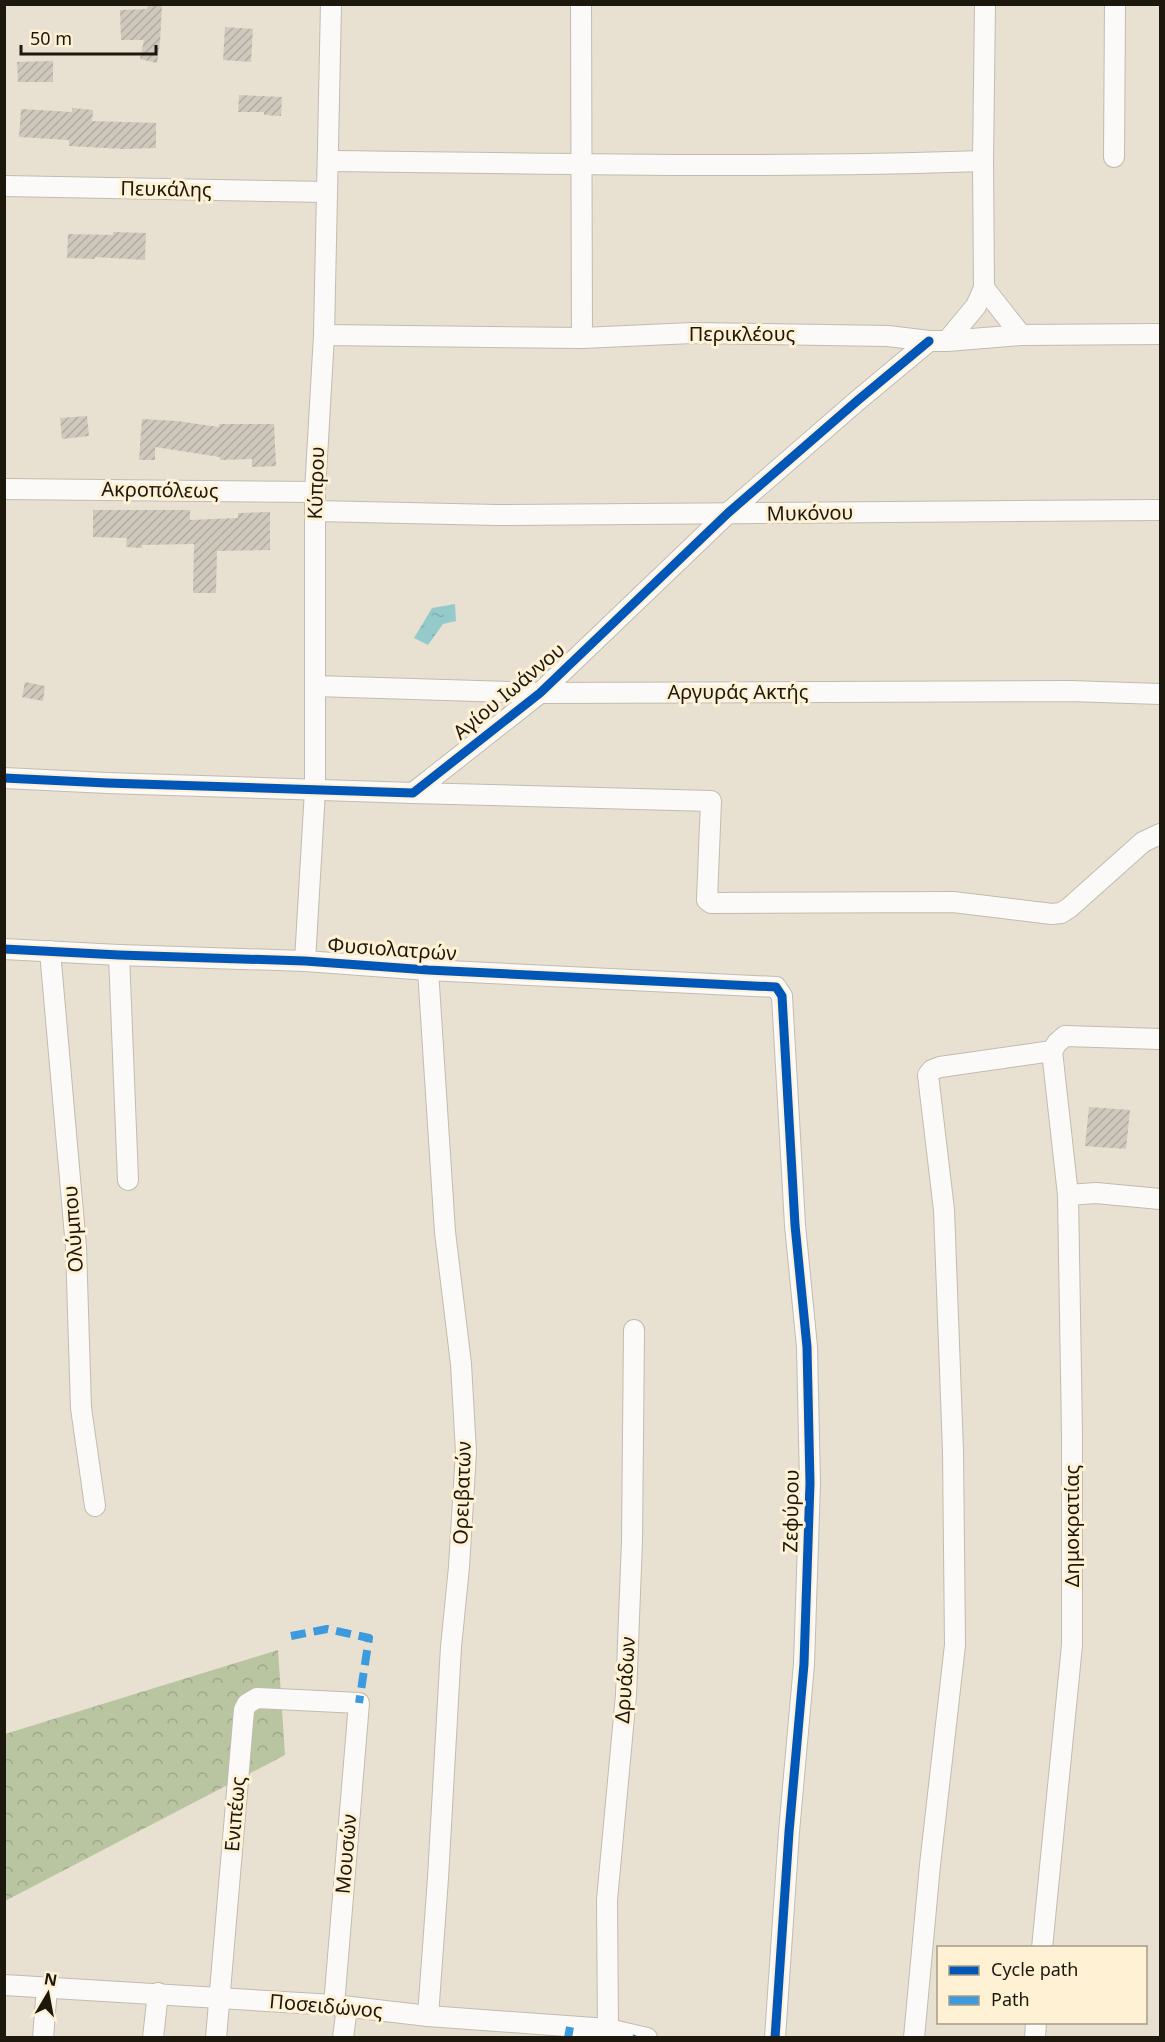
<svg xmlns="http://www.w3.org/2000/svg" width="1165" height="2042" viewBox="0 0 1165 2042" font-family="'Noto Sans',sans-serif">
	<defs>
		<pattern id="forest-crowns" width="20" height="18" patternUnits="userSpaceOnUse" patternTransform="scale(1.5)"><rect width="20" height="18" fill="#b9c4a0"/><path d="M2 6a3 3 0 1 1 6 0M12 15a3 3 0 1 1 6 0" fill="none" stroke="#9fa889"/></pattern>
		<pattern id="water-ripples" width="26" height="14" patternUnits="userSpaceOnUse" patternTransform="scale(1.5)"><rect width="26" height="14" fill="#95cacb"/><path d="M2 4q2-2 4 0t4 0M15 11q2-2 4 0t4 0" fill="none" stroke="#80adad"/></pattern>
		<pattern id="building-hatch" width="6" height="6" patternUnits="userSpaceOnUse" patternTransform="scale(1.5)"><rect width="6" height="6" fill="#cfc8bc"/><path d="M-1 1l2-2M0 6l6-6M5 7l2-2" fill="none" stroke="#b1aba0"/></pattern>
	</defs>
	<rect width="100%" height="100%" fill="#e8e0d1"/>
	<polygon fill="url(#forest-crowns)" points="278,1650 285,1755 5,1901 5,1734"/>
	<polygon fill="url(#water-ripples)" points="455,604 456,621 443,624 428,645 414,638 432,608"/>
	<g fill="url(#building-hatch)">
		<polygon points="148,5 162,6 160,42 157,63 140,59 144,40 121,40 120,10 147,9"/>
		<polygon points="225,27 253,29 251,62 223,60"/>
		<polygon points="53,61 53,82 18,82 17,62"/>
		<polygon points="239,95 282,97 281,116 264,115 264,112 238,112"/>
		<polygon points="72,108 93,110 92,121 156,123 156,148 123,149 69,146 69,140 19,137 21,109 72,112"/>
		<polygon points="113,232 146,233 145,260 95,257 95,259 67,258 68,234 113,235"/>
		<polygon points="87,416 89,436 62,439 60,418"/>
		<polygon points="142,419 177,421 219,427 219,424 274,424 276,466 252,467 252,459 220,460 220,457 155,447 155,460 139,460"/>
		<polygon points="93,510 190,510 190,520 238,518 238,513 270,512 270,550 217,551 216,593 193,593 194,544 142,545 142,548 126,547 127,538 93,537"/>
		<polygon points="25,682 45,686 43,701 22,697"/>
		<polygon points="1089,1107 1130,1110 1126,1149 1085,1146"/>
	</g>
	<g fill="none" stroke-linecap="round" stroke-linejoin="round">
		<g stroke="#c2bcb0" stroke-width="22">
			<g id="minor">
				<polyline points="581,4 582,338"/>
				<polyline points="1114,157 1115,4"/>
				<path d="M328,161c218,2 436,8 655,0"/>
				<polyline points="4,186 327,192"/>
				<polyline points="984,288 1021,335"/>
				<polyline points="324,335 582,338 692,333 888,336 929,341 947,341 1021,335 1160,334"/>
				<polyline points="947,341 976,306 984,288 983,161 985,4"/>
				<polyline points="4,489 315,492"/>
				<polyline points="315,511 497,515 1160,510"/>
				<polyline points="315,686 540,693 1070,691 1160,694"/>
				<polyline points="4,778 107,783 413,793 540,693 728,513 857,401 929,341"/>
				<polyline points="413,793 711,801 707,900 711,903 953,902 1052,914 1061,913 1069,908 1143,842 1160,834"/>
				<polyline points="4,949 119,955 305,961 428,970 776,987 782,996 795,1225 807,1347 810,1483 804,1664 789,1832 775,2038"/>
				<polyline points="50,951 76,1247 81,1408 95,1506"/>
				<polyline points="119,955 128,1180"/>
				<polyline points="305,961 315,790 315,492 324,335 331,4"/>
				<polyline points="1068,1195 1096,1193 1160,1199"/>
				<polyline points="1042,1948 1072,1645 1072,1434 1068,1195 1052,1051 1057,1043 1065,1036 1160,1039"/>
				<polyline points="4,1985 334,2005 428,2016 608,2029 647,2038"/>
				<polyline points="428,2016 438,1878 451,1647 459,1567 466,1452 461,1364 445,1232 428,970"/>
				<polyline points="608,2029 607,1900 626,1695 632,1541 634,1330"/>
				<polyline points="43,2038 47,1987"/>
				<polyline points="153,2038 158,1993"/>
				<polyline points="216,2038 244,1710 247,1704 257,1698 359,1703 334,2005"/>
				<polyline points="343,2038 347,2007"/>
				<polyline points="914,2038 930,1865 955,1645 953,1451 944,1210 928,1075 932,1070 940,1067 1052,1051"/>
				<polyline points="1035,2038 1036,2022"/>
			</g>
		</g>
		<use href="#minor" stroke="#fcfaf8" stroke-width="20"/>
		<g stroke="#3c9ade" stroke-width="8" stroke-dasharray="15 8" stroke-linecap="butt">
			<polyline points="291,1636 327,1629 369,1638 359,1703"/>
			<polyline points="568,2038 570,2027"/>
			<polyline points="636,2038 637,2036"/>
		</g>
		<g stroke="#fff1d4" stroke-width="13">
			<g id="cycleway">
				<polyline points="4,778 107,783 413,793 540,693 728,513 857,401 929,341"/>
				<polyline points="4,949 119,955 305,961 428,970 776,987 782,996 795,1225 807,1347 810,1483 804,1664 789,1832 775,2038"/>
			</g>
		</g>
		<use href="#cycleway" stroke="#0057b8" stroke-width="9"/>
	</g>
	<g text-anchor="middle" stroke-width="6" stroke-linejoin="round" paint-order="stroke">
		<g font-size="20" fill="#1d180e" stroke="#fff1d4">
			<text transform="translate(166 189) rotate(1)" y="7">Πευκάλης</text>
			<text x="742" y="341">Περικλέους</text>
			<text transform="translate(316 483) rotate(-88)" y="7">Κύπρου</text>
			<text transform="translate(160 490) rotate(1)" y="7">Ακροπόλεως</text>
			<text transform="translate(810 513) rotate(-1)" y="7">Μυκόνου</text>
			<text transform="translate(509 691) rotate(-40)" y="7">Αγίου Ιωάννου</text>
			<text x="738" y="699">Αργυράς Ακτής</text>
			<text transform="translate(392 949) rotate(4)" y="7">Φυσιολατρών</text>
			<text transform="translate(73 1229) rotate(-94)" y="7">Ολύμπου</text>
			<text transform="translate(462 1493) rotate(-88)" y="7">Ορειβατών</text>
			<text transform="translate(791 1511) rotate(-89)" y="7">Ζεφύρου</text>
			<text transform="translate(1072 1526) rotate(-90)" y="7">Δημοκρατίας</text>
			<text transform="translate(625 1680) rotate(-86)" y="7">Δρυάδων</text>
			<text transform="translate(235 1814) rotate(-85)" y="7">Ενιπέως</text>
			<text transform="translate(346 1854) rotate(-85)" y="7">Μουσών</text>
			<text transform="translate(326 2006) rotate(5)" y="7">Ποσειδώνος</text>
		</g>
	</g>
	<rect width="1165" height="2042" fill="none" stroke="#1d180e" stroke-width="12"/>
	<rect x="937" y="1946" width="210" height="78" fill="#fff1d4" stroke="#a59a85" stroke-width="1.5"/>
	<rect x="949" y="1966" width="30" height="9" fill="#0057b8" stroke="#a59a85" stroke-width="1.5"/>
	<text x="991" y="1976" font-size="18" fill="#1d180e">Cycle path</text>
	<rect x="949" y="1996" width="30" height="9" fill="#3c9ade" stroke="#a59a85" stroke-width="1.5"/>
	<text x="991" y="2006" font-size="18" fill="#1d180e">Path</text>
	<g transform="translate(48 1994) rotate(10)" stroke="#fff1d4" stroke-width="4.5" paint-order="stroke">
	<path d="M0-4.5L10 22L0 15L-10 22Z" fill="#1d180e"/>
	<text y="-9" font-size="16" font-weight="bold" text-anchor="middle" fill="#1d180e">N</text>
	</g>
	<path d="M21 45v9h135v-9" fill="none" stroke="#1d180e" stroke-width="3"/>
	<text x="30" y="45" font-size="18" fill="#1d180e" stroke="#fff1d4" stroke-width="4.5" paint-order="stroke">50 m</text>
</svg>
